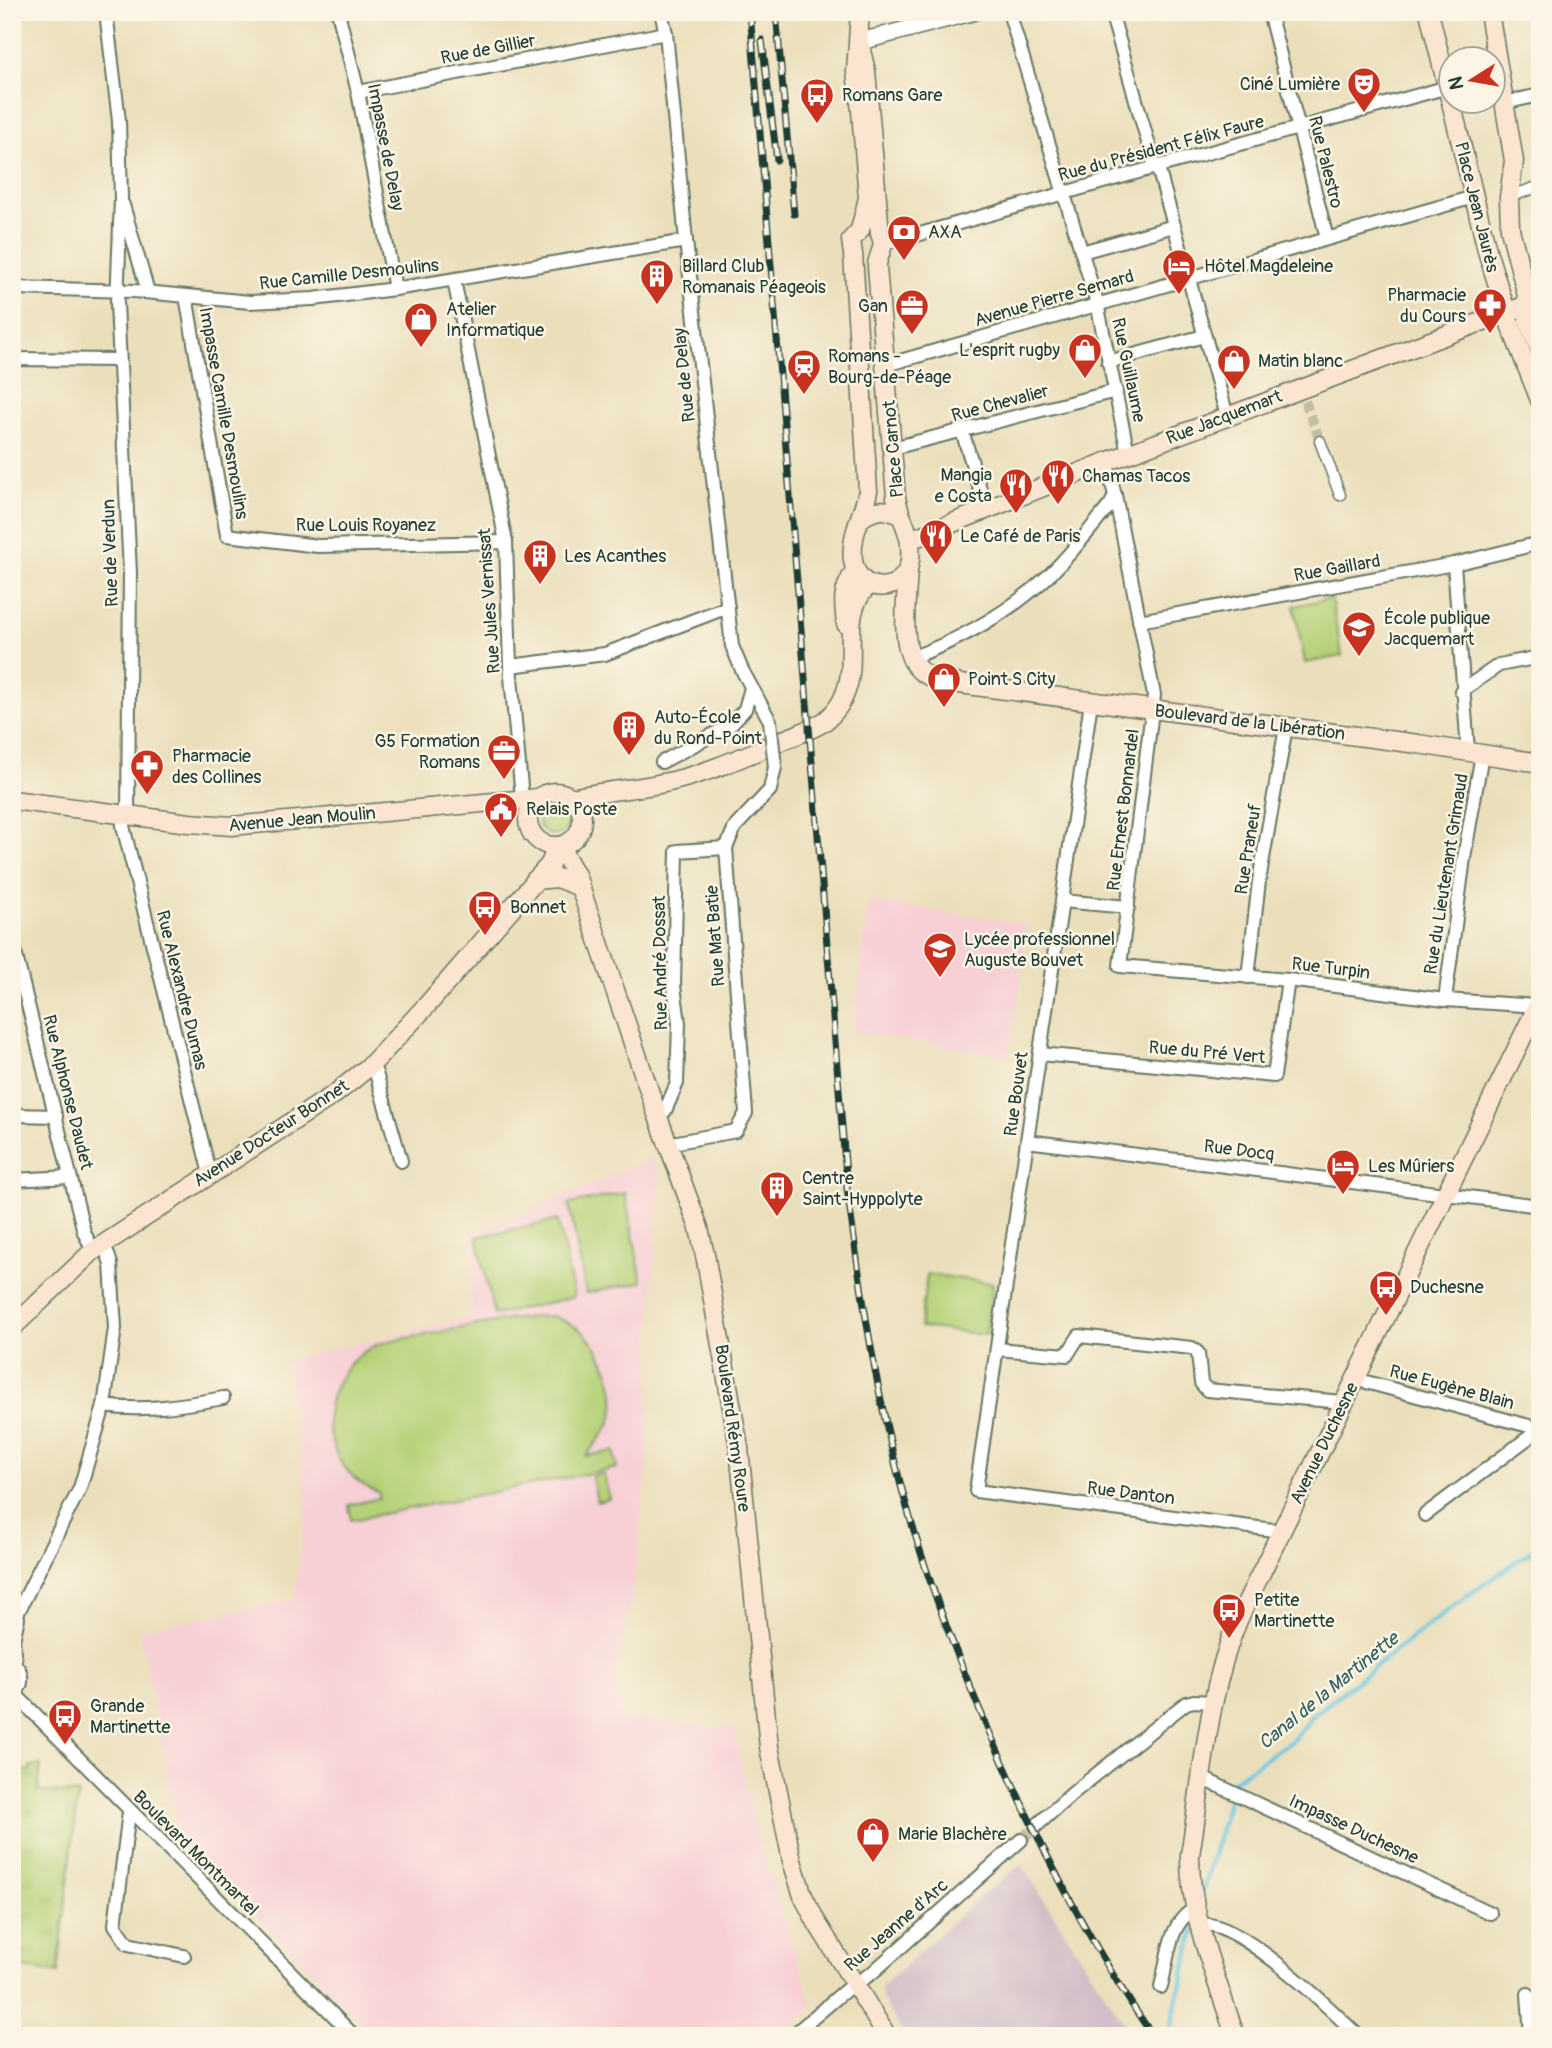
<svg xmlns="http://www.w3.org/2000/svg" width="1552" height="2048" viewBox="0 0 1552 2048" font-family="Pangolin,sans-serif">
	<defs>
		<pattern id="park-tufts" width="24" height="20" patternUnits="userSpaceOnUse" patternTransform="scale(1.75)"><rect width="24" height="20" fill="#b5d177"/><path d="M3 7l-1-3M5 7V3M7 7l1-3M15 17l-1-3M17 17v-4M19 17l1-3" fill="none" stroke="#9bb468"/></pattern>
	</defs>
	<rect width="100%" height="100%" fill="#fcf5e5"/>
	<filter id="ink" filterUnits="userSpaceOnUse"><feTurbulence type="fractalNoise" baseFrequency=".0143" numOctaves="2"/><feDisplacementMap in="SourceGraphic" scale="14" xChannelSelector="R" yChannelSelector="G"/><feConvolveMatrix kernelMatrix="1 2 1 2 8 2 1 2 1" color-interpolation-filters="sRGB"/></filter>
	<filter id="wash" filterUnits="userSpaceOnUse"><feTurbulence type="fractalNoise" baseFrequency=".00686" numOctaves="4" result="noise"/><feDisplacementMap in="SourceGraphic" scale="28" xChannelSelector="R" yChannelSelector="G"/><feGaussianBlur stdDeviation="1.57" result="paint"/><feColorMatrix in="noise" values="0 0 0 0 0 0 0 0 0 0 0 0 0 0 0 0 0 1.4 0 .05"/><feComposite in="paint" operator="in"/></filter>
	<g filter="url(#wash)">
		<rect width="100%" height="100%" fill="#ebdfbb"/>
		<g fill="#f7cfd5">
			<polygon points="869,901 1027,924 1019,976 1022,977 1008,1056 852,1032"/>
			<polygon points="652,1158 660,1175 651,1326 647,1467 633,1589 615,1675 625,1719 733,1728 759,1840 812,2004 807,2013 779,2036 375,2036 180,1839 139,1630 294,1600 307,1506 286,1360 398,1335 471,1316 473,1234"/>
		</g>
		<polygon fill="#d2bdc8" points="1021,1864 1132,2036 905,2036 882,1999 881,1987 980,1897"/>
		<g fill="#b5d177" stroke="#6a8756" stroke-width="2">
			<polygon points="1331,598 1342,656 1305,663 1294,606"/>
			<circle cx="554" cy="819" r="16"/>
			<polygon points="625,1193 642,1282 586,1293 569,1204"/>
			<polygon points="558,1220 574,1297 494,1315 477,1237"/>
			<polygon points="927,1274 993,1283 986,1335 920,1327"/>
			<path d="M552,1316c12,4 24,9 33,18 19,19 34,54 28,81 -5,16 -17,28 -27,41l28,-5 3,17 -266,52 -2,-15 30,-7v-5c-25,-10 -42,-30 -49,-57 -9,-37 14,-78 49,-92 14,-6 32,-6 47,-9 42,-8 83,-18 126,-19z"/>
			<polygon points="604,1474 609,1499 597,1502 592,1476"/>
		</g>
		<polygon fill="url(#park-tufts)" stroke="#6a8756" stroke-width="2" points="41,1765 38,1791 78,1794 58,1973 12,1966 12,1771 30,1770 30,1767"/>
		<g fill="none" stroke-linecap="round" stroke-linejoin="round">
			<g stroke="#63c7e1" stroke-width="4.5">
				<polyline points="1201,1898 1234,1780 1294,1739 1312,1716 1454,1605 1540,1545"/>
				<polyline points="1171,2025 1194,1930"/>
			</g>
		</g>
	</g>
	<g filter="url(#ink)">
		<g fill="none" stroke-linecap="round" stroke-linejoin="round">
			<polyline stroke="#c2bfa0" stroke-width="10" stroke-dasharray="10 5" stroke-linecap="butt" points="1305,401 1320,441"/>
			<polyline stroke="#c2bfa0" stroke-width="12" stroke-dasharray="12 6" stroke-linecap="butt" points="1021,1840 1036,1826"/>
			<g stroke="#667663" stroke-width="13">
				<g id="pedestrian">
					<polyline points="1509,197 1540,186"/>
					<polyline points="1320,441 1340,495"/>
				</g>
			</g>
			<g stroke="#667663" stroke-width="16">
				<g id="minor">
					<polyline points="106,12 119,121 121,199 117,303 130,573 128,814"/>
					<polyline points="338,12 358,92 395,289"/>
					<polyline points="661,12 666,33 686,241 732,646 742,670 770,721"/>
					<polyline points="1009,12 1097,303 1128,453"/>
					<polyline points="1111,12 1153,160 1160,175 1227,416"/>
					<polyline points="1269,12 1327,238"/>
					<polyline points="358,92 666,33"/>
					<polyline points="1503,103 1540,95"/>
					<polyline points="123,205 148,292"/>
					<polyline points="883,242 899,240 1156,167 1448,87"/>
					<polyline points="1082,252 1174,226"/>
					<polyline points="454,280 506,542 510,666 522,798"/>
					<polyline points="12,288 134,291 250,302 313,299 395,289 686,241"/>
					<polyline points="186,296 227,535 318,546 506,542"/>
					<polyline points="12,359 119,360"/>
					<polyline points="1108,362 1204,336"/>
					<polyline points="886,365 1474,197"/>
					<polyline points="962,431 986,508"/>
					<polyline points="893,448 1116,391"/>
					<polyline points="1115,495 1154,695 1120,966 1288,980 1445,1000 1537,1006"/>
					<polyline points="1454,564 1468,751"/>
					<polyline points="1139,621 1454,564 1540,543"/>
					<path d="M911,658c48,-18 97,-45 135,-80 24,-22 44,-49 65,-74l4,-9 -9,-33"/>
					<polyline points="510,666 605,654 728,607"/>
					<polyline points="1461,691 1499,665 1540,657"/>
					<polyline points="1091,702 976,1491 1281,1531"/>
					<polyline points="662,762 729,726 745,709 751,688"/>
					<polyline points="123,814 123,826 210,1174"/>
					<polyline points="1062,901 1128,907"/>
					<polyline points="12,940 84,1232 93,1251"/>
					<polyline points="1248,977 1259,881 1286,727"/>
					<polyline points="1445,1000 1464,858 1482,754"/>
					<polyline points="1040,1054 1274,1076 1288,980"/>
					<polyline points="371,1065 376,1073 401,1161"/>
					<polyline points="657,1114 665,1111 677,1083 679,1023 674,986 677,851 726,848"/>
					<polyline points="12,1115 56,1116"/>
					<polyline points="1027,1141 1540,1206"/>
					<polyline points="667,1144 736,1131 746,1113 726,848 735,827 770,790 775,767"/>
					<polyline points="12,1180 70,1177"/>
					<polyline points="997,1349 1067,1355 1079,1336 1192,1348 1198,1353 1201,1383 1207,1390 1343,1402"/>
					<polyline points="1355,1379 1540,1429"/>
					<path d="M104,1406c40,6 80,-1 119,-8"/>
					<polyline points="1425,1515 1540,1429"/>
					<polyline points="12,1624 80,1488 104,1406 115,1328 111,1264 104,1243"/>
					<path d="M12,1662c13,10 12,24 0,34"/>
					<polyline points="15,1664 13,1640 18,1618"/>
					<polyline points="15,1694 354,2036"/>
					<polyline points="1202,1778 1490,1913"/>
					<polyline points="129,1812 115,1925 128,1944 184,1956"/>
					<polyline points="1036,1826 1073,1793 1186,1703 1194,1701 1212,1702"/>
					<path d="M1200,1925c35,-9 132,85 158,111"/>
					<path d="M1161,1987c7,-27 7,-65 34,-78"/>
					<polyline points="1528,1994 1531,2036"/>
					<polyline points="792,2036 847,1989 872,1973 1021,1840"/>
				</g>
			</g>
			<g stroke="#667663" stroke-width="19">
				<polyline id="tertiary" points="859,42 973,12"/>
			</g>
			<g stroke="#667663" stroke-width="21">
				<g id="secondary">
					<polyline points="1429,12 1450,98"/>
					<polyline points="1489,12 1514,161 1509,197 1510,229 1529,304 1528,321 1540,350"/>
					<path d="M859,42l7,29 14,163c7,14 -3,20 -3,33l19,230c4,25 17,34 14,63 -4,35 -53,36 -57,0 -3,-25 10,-45 15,-69l-15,-237 -2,-14 9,-10 8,-32 -7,-87 -5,-39 4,-60"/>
					<polyline points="1451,102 1488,254 1511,327 1540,400"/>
					<path d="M860,519c13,-10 25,-12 39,-4"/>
					<polyline points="910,540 1106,462 1540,300"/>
					<path d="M908,570c-1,26 -11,85 14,102 11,8 25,9 38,12l458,60 122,19"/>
					<path d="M846,624c-3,-24 -4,-33 9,-53"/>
					<circle cx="555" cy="819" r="27"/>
					<path d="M572,798c35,-8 70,-9 105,-18 35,-9 70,-25 104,-39 14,-6 31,-11 44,-20 10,-8 17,-18 21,-30 13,-35 -8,-78 23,-106"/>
					<polyline points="12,800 189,823 232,826 538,798"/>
					<polyline points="560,847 576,875 657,1114 699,1228 706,1260 739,1448 769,1747 792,1861 803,1896 817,1923 887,2036"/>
					<polyline points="535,880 557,878 580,887"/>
					<polyline points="12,1328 93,1251 335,1094 371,1065 428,1004 550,864 557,847"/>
					<path d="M1235,2036c-18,-59 -46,-119 -45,-181 13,-79 17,-161 48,-235l302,-619"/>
				</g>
			</g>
			<use href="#pedestrian" stroke="#fff" stroke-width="10"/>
			<use href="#minor" stroke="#fff" stroke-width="12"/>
			<use href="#tertiary" stroke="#fff" stroke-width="16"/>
			<use href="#secondary" stroke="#fce5d0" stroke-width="18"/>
			<g stroke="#1f3d34" stroke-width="7">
				<g id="rail">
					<path d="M750,12l97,1175c14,106 30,214 59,317 26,91 60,178 99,263 42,94 89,184 148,269"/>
					<polyline points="776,12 794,214"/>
					<polyline points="762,40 777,160"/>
				</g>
			</g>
			<use href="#rail" stroke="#fcf5e5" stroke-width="4.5" stroke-dasharray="13" stroke-linecap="butt"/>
			<g stroke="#667663" stroke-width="16" stroke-linecap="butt">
				<polyline id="minor-bridge" points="770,721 775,767"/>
			</g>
			<use href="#minor-bridge" stroke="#fff" stroke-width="12"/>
		</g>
	</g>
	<defs>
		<g id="theatre-pin" transform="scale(1.75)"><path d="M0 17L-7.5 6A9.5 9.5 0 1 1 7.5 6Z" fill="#c8321e" stroke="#fcf5e5"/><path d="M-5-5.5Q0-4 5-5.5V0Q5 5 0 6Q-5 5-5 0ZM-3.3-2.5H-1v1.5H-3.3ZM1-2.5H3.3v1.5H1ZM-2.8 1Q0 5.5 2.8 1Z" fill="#fff"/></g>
		<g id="bus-pin" transform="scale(1.75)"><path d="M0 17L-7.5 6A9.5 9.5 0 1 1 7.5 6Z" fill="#c8321e" stroke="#fcf5e5"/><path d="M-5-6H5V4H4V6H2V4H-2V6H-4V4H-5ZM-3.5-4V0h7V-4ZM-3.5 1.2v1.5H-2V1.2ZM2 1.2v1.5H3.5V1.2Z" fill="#fff"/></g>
		<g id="bank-pin" transform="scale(1.75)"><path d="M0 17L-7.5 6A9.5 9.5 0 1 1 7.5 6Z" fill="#c8321e" stroke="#fcf5e5"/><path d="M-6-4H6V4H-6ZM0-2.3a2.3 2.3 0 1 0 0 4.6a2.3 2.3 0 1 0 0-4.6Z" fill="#fff"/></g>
		<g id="hotel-pin" transform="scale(1.75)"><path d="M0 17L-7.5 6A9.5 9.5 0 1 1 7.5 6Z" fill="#c8321e" stroke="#fcf5e5"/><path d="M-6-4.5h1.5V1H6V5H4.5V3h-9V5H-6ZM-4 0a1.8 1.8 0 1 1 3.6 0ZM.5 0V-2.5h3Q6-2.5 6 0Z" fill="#fff"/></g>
		<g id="building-pin" transform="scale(1.75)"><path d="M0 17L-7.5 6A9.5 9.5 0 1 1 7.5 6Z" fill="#c8321e" stroke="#fcf5e5"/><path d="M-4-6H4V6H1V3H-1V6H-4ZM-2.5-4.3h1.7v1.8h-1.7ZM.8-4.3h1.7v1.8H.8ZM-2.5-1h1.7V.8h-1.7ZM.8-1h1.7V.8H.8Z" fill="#fff"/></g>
		<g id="pharmacy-pin" transform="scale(1.75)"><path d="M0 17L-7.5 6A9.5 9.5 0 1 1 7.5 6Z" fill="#c8321e" stroke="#fcf5e5"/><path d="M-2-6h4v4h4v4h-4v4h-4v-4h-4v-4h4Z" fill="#fff"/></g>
		<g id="office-pin" transform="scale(1.75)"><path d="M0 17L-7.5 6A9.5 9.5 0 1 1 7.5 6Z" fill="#c8321e" stroke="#fcf5e5"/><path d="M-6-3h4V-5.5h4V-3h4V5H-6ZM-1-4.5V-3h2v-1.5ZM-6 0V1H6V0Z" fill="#fff"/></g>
		<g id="shop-pin" transform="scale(1.75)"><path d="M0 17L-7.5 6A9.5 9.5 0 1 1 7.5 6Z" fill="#c8321e" stroke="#fcf5e5"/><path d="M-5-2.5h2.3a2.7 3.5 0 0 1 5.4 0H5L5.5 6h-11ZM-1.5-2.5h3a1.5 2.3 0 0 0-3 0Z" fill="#fff"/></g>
		<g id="station-pin" transform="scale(1.75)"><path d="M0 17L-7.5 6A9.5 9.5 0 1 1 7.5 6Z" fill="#c8321e" stroke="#fcf5e5"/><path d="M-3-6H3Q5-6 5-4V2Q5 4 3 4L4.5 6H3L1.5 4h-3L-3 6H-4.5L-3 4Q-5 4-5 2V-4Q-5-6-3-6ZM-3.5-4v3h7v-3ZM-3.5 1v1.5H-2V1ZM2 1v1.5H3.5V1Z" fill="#fff"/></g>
		<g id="restaurant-pin" transform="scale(1.75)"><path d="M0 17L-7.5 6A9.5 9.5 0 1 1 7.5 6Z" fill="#c8321e" stroke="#fcf5e5"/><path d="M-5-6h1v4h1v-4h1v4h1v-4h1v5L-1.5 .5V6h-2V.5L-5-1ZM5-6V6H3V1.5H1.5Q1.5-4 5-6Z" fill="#fff"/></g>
		<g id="school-pin" transform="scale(1.75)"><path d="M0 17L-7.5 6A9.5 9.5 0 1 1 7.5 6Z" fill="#c8321e" stroke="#fcf5e5"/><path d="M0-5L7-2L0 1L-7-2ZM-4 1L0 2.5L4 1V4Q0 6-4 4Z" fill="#fff"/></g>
		<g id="civic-pin" transform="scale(1.75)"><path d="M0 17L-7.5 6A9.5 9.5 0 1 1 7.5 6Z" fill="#c8321e" stroke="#fcf5e5"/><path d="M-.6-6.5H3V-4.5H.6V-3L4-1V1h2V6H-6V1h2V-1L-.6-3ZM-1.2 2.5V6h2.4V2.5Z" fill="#fff"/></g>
	</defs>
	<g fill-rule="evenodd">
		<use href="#theatre-pin" x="1364" y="84"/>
		<use href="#bus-pin" x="817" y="95"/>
		<use href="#bank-pin" x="904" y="232"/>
		<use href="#hotel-pin" x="1179" y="266"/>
		<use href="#building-pin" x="657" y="276"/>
		<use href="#pharmacy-pin" x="1490" y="305"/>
		<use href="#office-pin" x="912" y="306"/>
		<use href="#shop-pin" x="421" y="319"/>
		<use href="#shop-pin" x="1085" y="350"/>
		<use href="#shop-pin" x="1234" y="361"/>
		<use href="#station-pin" x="804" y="366"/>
		<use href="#restaurant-pin" x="1058" y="476"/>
		<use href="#restaurant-pin" x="1016" y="485"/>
		<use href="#restaurant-pin" x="936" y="536"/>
		<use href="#building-pin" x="540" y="556"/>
		<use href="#school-pin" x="1359" y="628"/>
		<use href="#shop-pin" x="944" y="679"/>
		<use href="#building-pin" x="629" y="727"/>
		<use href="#office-pin" x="504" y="751"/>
		<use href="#pharmacy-pin" x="147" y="766"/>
		<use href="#civic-pin" x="501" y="809"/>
		<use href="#bus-pin" x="485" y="907"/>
		<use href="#school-pin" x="940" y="949"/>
		<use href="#hotel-pin" x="1343" y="1166"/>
		<use href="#building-pin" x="777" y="1188"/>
		<use href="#bus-pin" x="1386" y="1287"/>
		<use href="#bus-pin" x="1229" y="1610"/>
		<use href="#bus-pin" x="65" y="1716"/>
		<use href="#shop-pin" x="873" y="1834"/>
	</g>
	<g text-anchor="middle" stroke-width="5" stroke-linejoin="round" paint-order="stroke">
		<g font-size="18" fill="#1f3d34" stroke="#fcf5e5">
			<text transform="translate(488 49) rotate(-11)" y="6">Rue de Gillier</text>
			<text transform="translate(386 147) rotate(79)" y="6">Impasse de Delay</text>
			<text transform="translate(1161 148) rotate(-15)" y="6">Rue du Président Félix Faure</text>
			<text transform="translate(1326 162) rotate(76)" y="6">Rue Palestro</text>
			<text transform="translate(1477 207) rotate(76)" y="6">Place Jean Jaurès</text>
			<text transform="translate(349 274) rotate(-6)" y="6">Rue Camille Desmoulins</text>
			<text transform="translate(1054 298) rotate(-16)" y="6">Avenue Pierre Semard</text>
			<text transform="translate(1129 370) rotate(78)" y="6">Rue Guillaume</text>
			<text transform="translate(684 375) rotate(-96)" y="6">Rue de Delay</text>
			<text transform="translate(1000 403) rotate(-15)" y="6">Rue Chevalier</text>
			<text transform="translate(224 413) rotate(80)" y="6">Impasse Camille Desmoulins</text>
			<text transform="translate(1224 417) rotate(-21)" y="6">Rue Jacquemart</text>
			<text transform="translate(893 449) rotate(-95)" y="6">Place Carnot</text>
			<text x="366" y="531">Rue Louis Royanez</text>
			<text transform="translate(110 553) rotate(-92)" y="6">Rue de Verdun</text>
			<text transform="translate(1337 568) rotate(-10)" y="6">Rue Gaillard</text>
			<text transform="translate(489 601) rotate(-94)" y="6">Rue Jules Vernissat</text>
			<text transform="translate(1250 722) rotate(7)" y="6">Boulevard de la Libération</text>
			<text transform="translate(1123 810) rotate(-83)" y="6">Rue Ernest Bonnardel</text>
			<text transform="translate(302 819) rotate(-5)" y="6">Avenue Jean Moulin</text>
			<text transform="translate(1248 849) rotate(-81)" y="6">Rue Praneuf</text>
			<text transform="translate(1446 874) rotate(-81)" y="6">Rue du Lieutenant Grimaud</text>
			<text transform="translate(715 936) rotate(-94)" y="6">Rue Mat Batie</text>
			<text transform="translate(660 963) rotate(-91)" y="6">Rue André Dossat</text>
			<text transform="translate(1331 968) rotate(7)" y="6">Rue Turpin</text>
			<text transform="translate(182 990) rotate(76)" y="6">Rue Alexandre Dumas</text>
			<text transform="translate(1207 1052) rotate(5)" y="6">Rue du Pré Vert</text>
			<text transform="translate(68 1092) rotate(76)" y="6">Rue Alphonse Daudet</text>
			<text transform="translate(1016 1094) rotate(-82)" y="6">Rue Bouvet</text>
			<text transform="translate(271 1133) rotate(-33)" y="6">Avenue Docteur Bonnet</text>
			<text transform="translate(1239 1150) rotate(7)" y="6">Rue Docq</text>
			<text transform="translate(1452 1387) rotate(15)" y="6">Rue Eugène Blain</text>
			<text transform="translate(733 1428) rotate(82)" y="6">Boulevard Rémy Roure</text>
			<text transform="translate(1324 1443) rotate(-64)" y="6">Avenue Duchesne</text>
			<text transform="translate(1131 1493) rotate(7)" y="6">Rue Danton</text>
			<text transform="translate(1354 1829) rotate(25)" y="6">Impasse Duchesne</text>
			<text transform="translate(196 1853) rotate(45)" y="6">Boulevard Montmartel</text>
			<text transform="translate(896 1925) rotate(-41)" y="6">Rue Jeanne d'Arc</text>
		</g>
		<g font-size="18" fill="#1f3d34" stroke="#fcf5e5" text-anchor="start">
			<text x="1340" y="90" text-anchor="end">Ciné Lumière</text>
			<text x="842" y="101">Romans Gare</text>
			<text x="928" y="238">AXA</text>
			<text x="682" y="272">Billard Club<tspan x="682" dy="21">Romanais Péageois</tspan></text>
			<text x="1204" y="272">Hôtel Magdeleine</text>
			<text x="1466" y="301" text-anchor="end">Pharmacie<tspan x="1466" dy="21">du Cours</tspan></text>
			<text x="888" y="312" text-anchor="end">Gan</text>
			<text x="446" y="315">Atelier<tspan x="446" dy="21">Informatique</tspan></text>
			<text x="1060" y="356" text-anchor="end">L'esprit rugby</text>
			<text x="828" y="362">Romans -<tspan x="828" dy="21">Bourg-de-Péage</tspan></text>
			<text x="1258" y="367">Matin blanc</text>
			<text x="992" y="481" text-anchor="end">Mangia<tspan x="992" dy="21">e Costa</tspan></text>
			<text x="1082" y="482">Chamas Tacos</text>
			<text x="960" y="542">Le Café de Paris</text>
			<text x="564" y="562">Les Acanthes</text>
			<text x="1384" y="624">École publique<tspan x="1384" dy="21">Jacquemart</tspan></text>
			<text x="968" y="685">Point S City</text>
			<text x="654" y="723">Auto-École<tspan x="654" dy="21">du Rond-Point</tspan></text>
			<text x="480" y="747" text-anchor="end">G5 Formation<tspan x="480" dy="21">Romans</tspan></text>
			<text x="172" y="762">Pharmacie<tspan x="172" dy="21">des Collines</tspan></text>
			<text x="526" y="815">Relais Poste</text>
			<text x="510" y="913">Bonnet</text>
			<text x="964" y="945">Lycée professionnel<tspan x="964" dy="21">Auguste Bouvet</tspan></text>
			<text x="1368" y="1172">Les Mûriers</text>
			<text x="802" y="1184">Centre<tspan x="802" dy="21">Saint-Hyppolyte</tspan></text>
			<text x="1410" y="1293">Duchesne</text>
			<text x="1254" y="1606">Petite<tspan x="1254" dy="21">Martinette</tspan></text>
			<text x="90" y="1712">Grande<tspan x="90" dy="21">Martinette</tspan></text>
			<text x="898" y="1840">Marie Blachère</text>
		</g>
		<g font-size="19" font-style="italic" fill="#30605f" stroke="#fcf5e5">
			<text transform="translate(1328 1690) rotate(-39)" y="7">Canal de la Martinette</text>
		</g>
	</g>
	<rect width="1552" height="2048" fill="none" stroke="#fcf5e5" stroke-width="42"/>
	<g transform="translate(1472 80) rotate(259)"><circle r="33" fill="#fcf5e5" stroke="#a4ab9e" stroke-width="2"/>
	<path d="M0-5L12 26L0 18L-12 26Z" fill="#c8321e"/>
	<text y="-10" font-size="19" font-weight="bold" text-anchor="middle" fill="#1f3d34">N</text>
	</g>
</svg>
